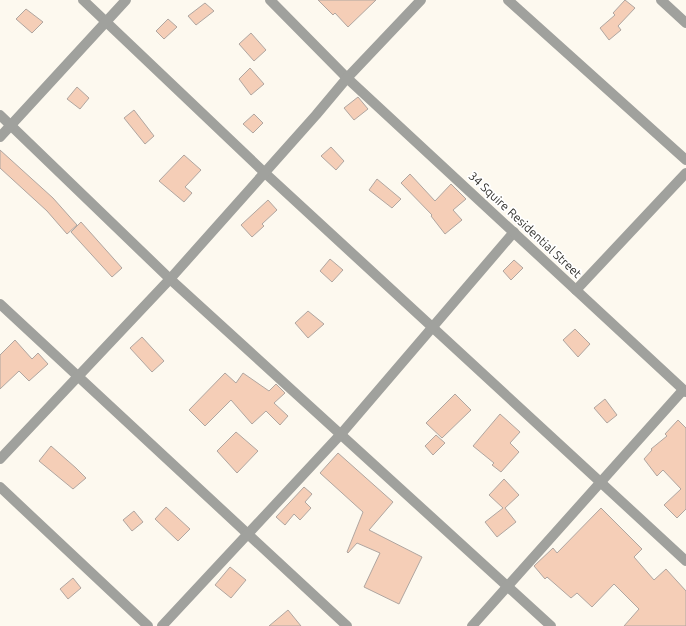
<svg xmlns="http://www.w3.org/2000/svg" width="686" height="626" viewBox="0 0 686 626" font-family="Ubuntu,sans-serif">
	<rect width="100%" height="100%" fill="#fdf9ef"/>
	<g fill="#f5ceb7" stroke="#b0a6a0">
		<polygon points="318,0 376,0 348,27 335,13 333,15"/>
		<polygon points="625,0 635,8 618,26 621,30 609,40 600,28 615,15 613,13"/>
		<polygon points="205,3 214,11 196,25 188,16"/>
		<polygon points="26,9 43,22 32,33 16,19"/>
		<polygon points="168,19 177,27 164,39 156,31"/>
		<polygon points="251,33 266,50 254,61 239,44"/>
		<polygon points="250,68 264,84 251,95 239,79"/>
		<polygon points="77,87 89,98 80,109 67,99"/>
		<polygon points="358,97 368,109 354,120 344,108"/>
		<polygon points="134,110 154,136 145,144 124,118"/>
		<polygon points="254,114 263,123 253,133 243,124"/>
		<polygon points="331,147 344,161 336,170 321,156"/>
		<polygon points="0,150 53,198 77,225 67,234 47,211 0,168"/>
		<polygon points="184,155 201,170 185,187 192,193 184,202 159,181"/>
		<polygon points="410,174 435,201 451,184 466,199 453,210 462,220 445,234 431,216 432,215 401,183"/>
		<polygon points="377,179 401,199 392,208 369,190"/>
		<polygon points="268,200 277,210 262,224 264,226 252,237 241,225"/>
		<polygon points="81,222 122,268 112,277 71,232"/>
		<polygon points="330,259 343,270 332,282 320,271"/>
		<polygon points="514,260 523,268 511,280 503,271"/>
		<polygon points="308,311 324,324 308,338 295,323"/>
		<polygon points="575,329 590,344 578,357 563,340"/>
		<polygon points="142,337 164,361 152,372 130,348"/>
		<polygon points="15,340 32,359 38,353 48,364 29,381 19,371 0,389 0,355"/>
		<polygon points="225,373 236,383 243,373 269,391 276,384 285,393 274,403 288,416 280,425 266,411 252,424 231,400 205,426 189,410"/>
		<polygon points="455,394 471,410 442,438 426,423"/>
		<polygon points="605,399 617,415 607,423 594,408"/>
		<polygon points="500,414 520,432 510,443 519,452 501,472 492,465 494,463 473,446"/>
		<polygon points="678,420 686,428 686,509 677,518 664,505 681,489 663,470 657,476 644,459 652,450 651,449 667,436 665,434"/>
		<polygon points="236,432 258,451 237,473 217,451"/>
		<polygon points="436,435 445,443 433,455 425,446"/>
		<polygon points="51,446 76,468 86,478 73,489 39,461"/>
		<polygon points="338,453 393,502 369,530 422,557 399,604 364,587 380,553 357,543 348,553 347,552 363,512 320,473"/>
		<polygon points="504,479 519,495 505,508 516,522 497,537 485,522 503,508 489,495"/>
		<polygon points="304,487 312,494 305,502 311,508 300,520 294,514 285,525 276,517"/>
		<polygon points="166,507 190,529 178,541 155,519"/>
		<polygon points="601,508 642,549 634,557 654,580 666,569 686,591 686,626 624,626 639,609 614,584 592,607 577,593 571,598 547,577 545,579 534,566 553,548 557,553"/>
		<polygon points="134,511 143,522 132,531 123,520"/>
		<polygon points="230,567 246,580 231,598 215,585"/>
		<polygon points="73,578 81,588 68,599 60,589"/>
		<polygon points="288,610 301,626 269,626"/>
	</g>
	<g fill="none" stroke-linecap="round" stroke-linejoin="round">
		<g stroke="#a0a19d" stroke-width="10">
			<polyline points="83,0 265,173 686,561"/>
			<polyline points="270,0 347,78"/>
			<polyline points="508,0 686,160"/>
			<polyline points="661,0 686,23"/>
			<polyline points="0,115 170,279 551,626"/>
			<polyline points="0,137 126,0"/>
			<polyline points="576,290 686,173"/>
			<polyline points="0,304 347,626"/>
			<polyline points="0,487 148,626"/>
			<polyline points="162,626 341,434 514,232"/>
			<polyline points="472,626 683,390"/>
		</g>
		<g stroke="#a0a19d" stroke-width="10">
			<polyline points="347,78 686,392"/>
			<polyline points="0,459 170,279 316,115 347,78 421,0"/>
		</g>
	</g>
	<g text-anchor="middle" stroke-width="3.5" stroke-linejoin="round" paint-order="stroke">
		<g font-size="12" fill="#31302c" stroke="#fff">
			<text transform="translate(525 225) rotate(43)" y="4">34 Squire Residential Street</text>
		</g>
	</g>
</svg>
